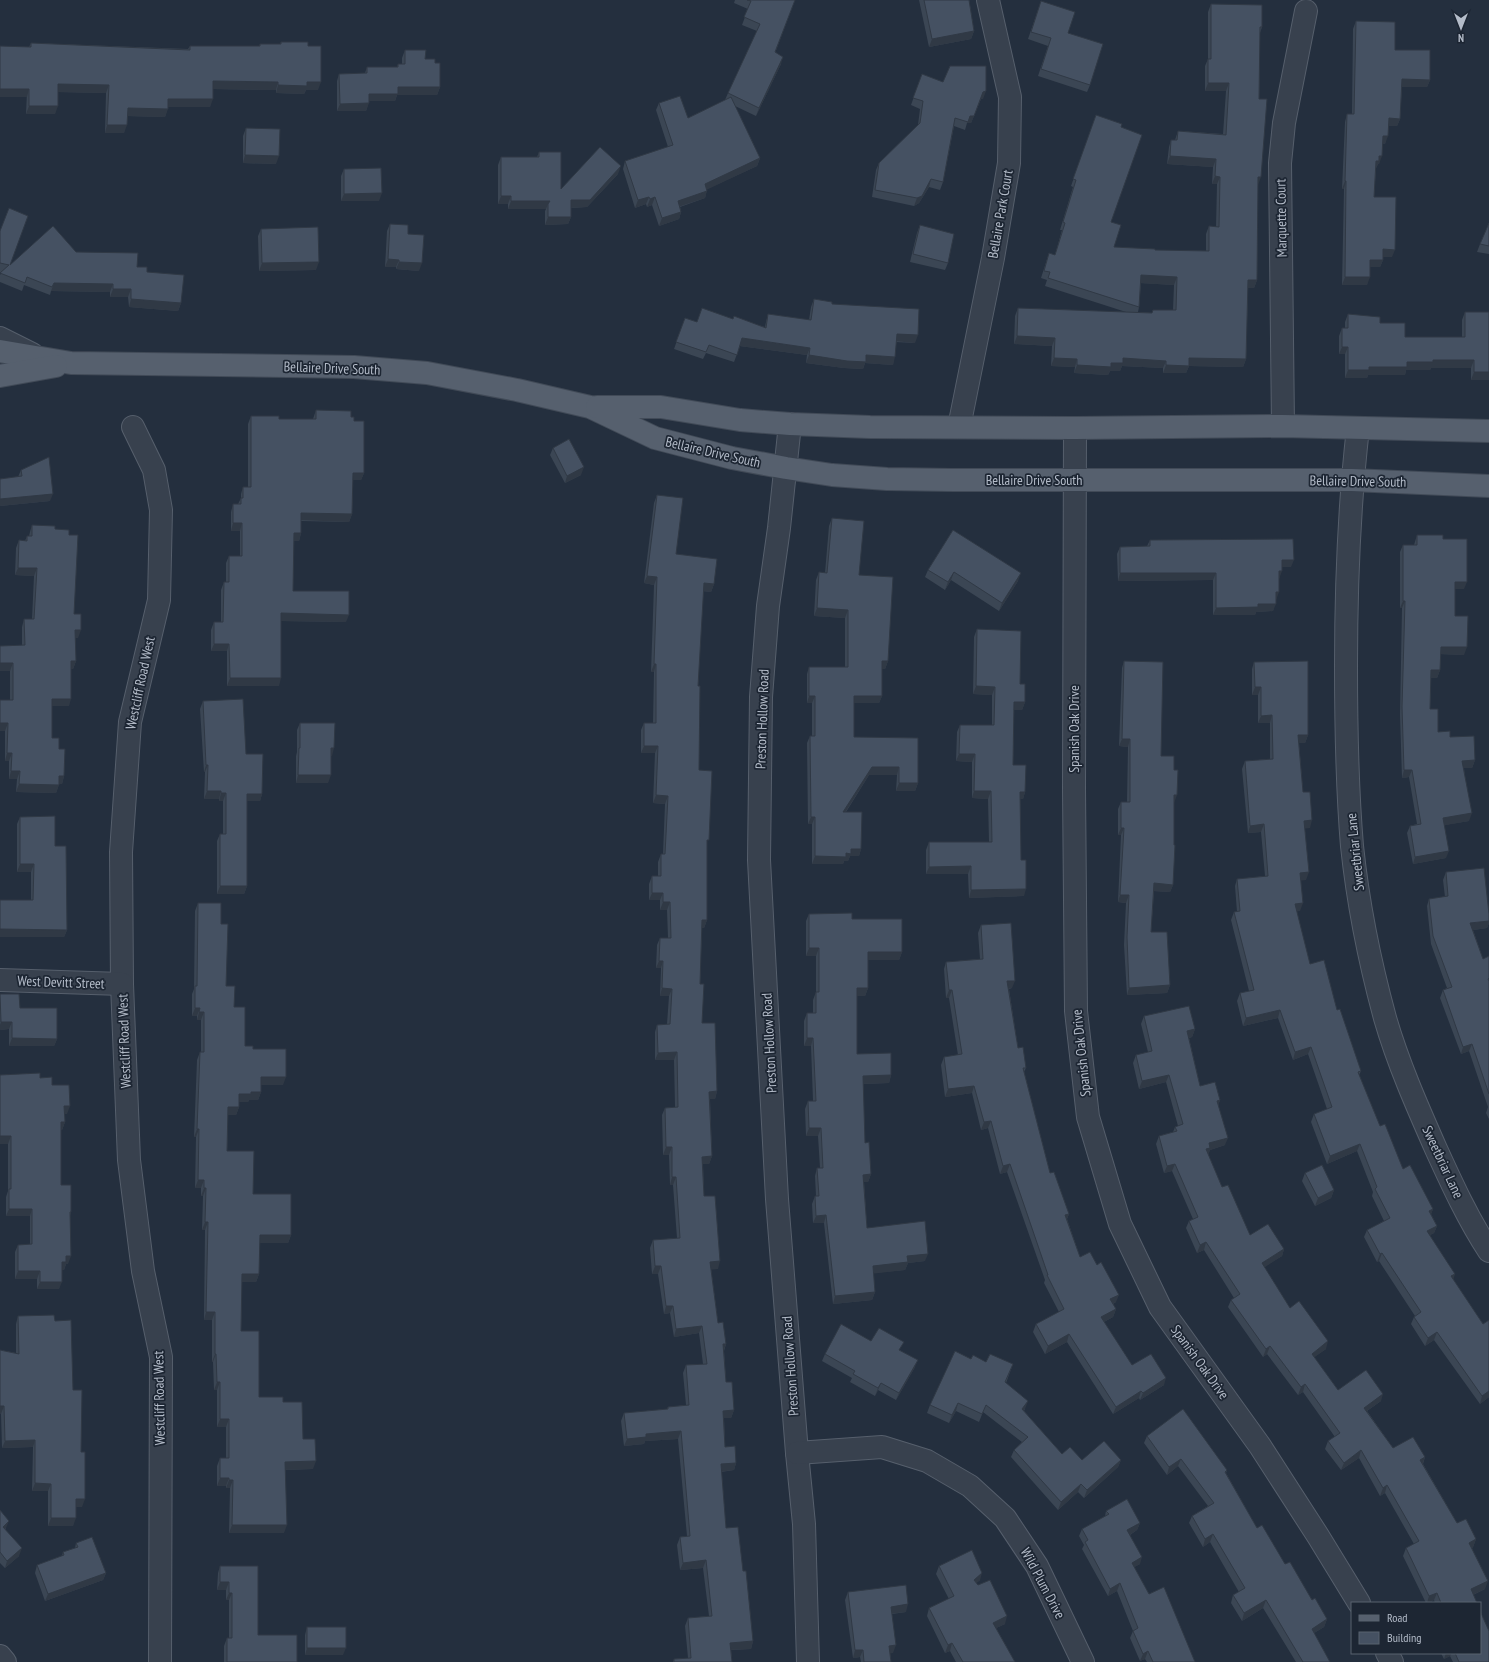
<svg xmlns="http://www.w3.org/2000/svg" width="1489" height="1662" viewBox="0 0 1489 1662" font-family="'PT Sans Narrow',sans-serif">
	<rect width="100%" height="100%" fill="#242f3e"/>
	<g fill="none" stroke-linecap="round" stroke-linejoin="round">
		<g stroke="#565f6c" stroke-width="24">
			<g id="minor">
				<polyline points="0,338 32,354"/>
				<polyline points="790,424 779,528 768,606 761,697 759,860 777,1199 797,1453 804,1524 808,1662"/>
				<polyline points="1283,426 1280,163 1284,123 1306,11"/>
				<polyline points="133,427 154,470 161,510 159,600 130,722 121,852 122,984 129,1160 143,1271 161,1357 160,1662"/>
				<polyline points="959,427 993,258 1009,163 1010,97 988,0"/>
				<polyline points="1075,428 1074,789 1076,1011 1088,1117 1120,1224 1160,1307 1260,1446 1318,1536 1359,1603"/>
				<path d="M1358,428c-9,79 -12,159 -12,238 0,60 1,120 6,180 6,57 18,117 33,172 13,45 32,88 51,131 16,35 32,70 53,102"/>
				<polyline points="0,980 122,984"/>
				<polyline points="797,1453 882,1447 927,1461 970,1486 1005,1518 1037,1566 1083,1662"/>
				<polyline points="1387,1653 1392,1662"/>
				<polyline points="0,1656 5,1662"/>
			</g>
		</g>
		<g stroke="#414a57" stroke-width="24">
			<g id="major">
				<polyline points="0,351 71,363 354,367 427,373 517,390 590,407 655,438 732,458 786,468 832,475 887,479 952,480 1352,480 1489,486"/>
				<polyline points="0,376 56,366"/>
				<polyline points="597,407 661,407 740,420 790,424 870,427 1075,428 1283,426 1489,431"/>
			</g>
		</g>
		<use href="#minor" stroke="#38414e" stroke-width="22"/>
		<use href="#major" stroke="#56606e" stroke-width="22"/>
	</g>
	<g fill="#3b4654" fill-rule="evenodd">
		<polygon points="735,0 795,0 775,53 781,64 756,116 735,106 760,158 757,166 707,189 705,198 680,207 681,212 679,219 659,226 652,205 647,207 646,204 635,208 623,169 625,161 668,147 656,110 659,103 688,118 725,100 728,93 757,31 742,25 748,9 734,3"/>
		<polygon points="919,0 969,0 974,31 971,39 929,47"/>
		<polygon points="1041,1 1090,85 1087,92 1038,76 1048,46 1028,39"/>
		<path d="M1211,4l51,23 -2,6 -2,151 -1,96 -3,8h-6l-2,71 -3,8 -54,-1 -3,7h-23v-5l-41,-2 -2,5h-10l-2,4 -34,-2 1,-6 -24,-1 1,-20 -38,-2 1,-28 3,-8 108,4 -81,-26 2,-6 -6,-2 8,-25 6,2 7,-25h-2l13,-43 -2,-1 25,-71 25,12 -10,95 3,25 41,3 51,1v-17l3,-8 7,1 1,-43h-5l1,-17 -46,-3 2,-17 2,-7h4l3,-9 45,3 3,-43h-21v-25l3,-7v-47zM1141,283l33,2 -1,25h-20l-1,3 -14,-1 1,-5z"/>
		<polygon points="1356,21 1395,50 1430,80 1427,87 1402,87 1400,119 1397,126 1389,126 1385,144 1382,143 1379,164 1378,164 1376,168 1374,197 1392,257 1383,257 1383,260 1380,267 1370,267 1367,285 1342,285 1344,189 1342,189 1345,122 1347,114 1352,114 1353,29"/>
		<polygon points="281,42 308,46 318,90 306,90 304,94 276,93 276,90 213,89 210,107 168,107 165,117 127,116 124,133 105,133 106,93 58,92 55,114 26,114 29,47 31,43 188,49 190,46 259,46 260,44 280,44"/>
		<polygon points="405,50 435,63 440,87 437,95 397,95 395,101 369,101 366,111 337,111 337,81 339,74 365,73 367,67 397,67 398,64 402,64 402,58"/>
		<polygon points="922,74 983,99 981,99 971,123 967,123 965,130 954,126 943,182 940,190 929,187 919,203 914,206 872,197 876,170 879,163 918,125 920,109 911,105"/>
		<polygon points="246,128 276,164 243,163 243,136"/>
		<polygon points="539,152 561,189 618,174 587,207 571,208 571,217 568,224 545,225 545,211 546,209 508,209 508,204 498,204 498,165 501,157 537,157"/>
		<polygon points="344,169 379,201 341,201 341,176"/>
		<polygon points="1489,223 1489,254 1477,252 1480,244"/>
		<polygon points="390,224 408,234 419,271 396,269 396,267 385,267 387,231"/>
		<polygon points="920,225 948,263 945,270 910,262 917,233"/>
		<polygon points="261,229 316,270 259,271 258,236"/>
		<polygon points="0,231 10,265 76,252 137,267 147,272 181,303 178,311 129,307 128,297 110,297 110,292 51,291 50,295 24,285 22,291 0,282 0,275 2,272 0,272"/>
		<polygon points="814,299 832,304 915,343 896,342 893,365 865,363 863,369 844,368 806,363 807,355 740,346 734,362 706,353 703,359 674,349 685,318 697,322 733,319 765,327 766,322 768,314 809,320 811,307"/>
		<polygon points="1465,312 1489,312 1489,380 1471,380 1471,368 1431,368 1430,370 1406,370 1405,375 1368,375 1367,378 1345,378 1345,354 1339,354 1339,336 1342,328 1345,328 1345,322 1348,314 1380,323 1405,337 1462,337 1462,320"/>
		<polygon points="316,410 351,417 354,421 364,473 361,480 353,480 352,514 349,522 301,521 301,533 299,541 293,541 293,591 346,622 281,621 279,686 227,686 227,651 211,651 211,630 214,622 221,622 221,590 224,582 226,582 226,563 229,556 240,556 240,531 231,531 231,512 233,504 238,504 241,498 241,494 243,487 248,487 248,424 251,416 279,419 313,419"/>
		<polygon points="553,448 581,475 565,483 550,455"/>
		<polygon points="21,470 50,501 0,506 0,479 18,477"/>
		<polygon points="657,495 676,554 714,584 711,592 703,591 698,686 699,770 707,845 707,920 704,928 702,928 700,984 702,1023 717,1091 715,1099 710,1099 712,1156 709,1164 703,1164 704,1196 718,1269 711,1269 718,1323 726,1344 724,1351 726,1382 734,1410 731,1418 724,1418 725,1447 736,1463 734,1470 721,1472 726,1528 743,1571 753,1641 751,1649 731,1650 732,1662 673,1662 674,1659 688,1658 685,1626 688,1618 709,1616 703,1568 680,1570 677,1545 680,1537 687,1536 678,1439 645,1441 644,1444 624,1446 621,1421 624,1413 667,1409 668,1407 686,1405 683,1373 686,1365 703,1364 699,1333 674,1337 670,1313 664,1314 658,1274 652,1274 650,1248 653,1240 677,1238 673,1185 670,1185 669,1155 663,1155 662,1115 665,1108 675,1107 674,1060 655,1060 655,1032 657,1025 667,1024 669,996 660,996 661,968 656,968 657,945 660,938 668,938 667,910 660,910 660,900 649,900 649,884 652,876 658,876 658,862 661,854 663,854 665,804 653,803 655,753 641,753 641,730 644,723 653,723 654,672 651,672 654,585 644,583 654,503"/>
		<polygon points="832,518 859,575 888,661 885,669 882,669 882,696 879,703 854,703 854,737 918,738 918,783 915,791 896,791 897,775 869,775 846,812 861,849 859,856 850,856 848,861 844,861 843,864 812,864 812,824 808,824 807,743 810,736 812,736 812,703 807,703 807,674 809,667 845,667 845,618 814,616 816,580 819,572 825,573 829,526"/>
		<polygon points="32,525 55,529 74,614 78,638 75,638 76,661 73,669 71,669 69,706 52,706 52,738 59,749 64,776 62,784 59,784 56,793 16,792 17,779 9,779 9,761 5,761 5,731 0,731 0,700 10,700 10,671 0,671 22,645 22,627 24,619 32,619 34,576 15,575 16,548 19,540 25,541 27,536 29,536 30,532"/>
		<polygon points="953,530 1018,581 999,611 951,580 945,590 925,577 928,570"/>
		<polygon points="1417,535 1443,539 1464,589 1455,589 1455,616 1464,655 1440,654 1440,670 1437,678 1431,678 1430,709 1438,732 1450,737 1475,760 1472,768 1464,768 1469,821 1444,825 1446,858 1413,864 1407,833 1410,826 1417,824 1409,777 1402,778 1400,715 1402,608 1400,608 1400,552 1403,545 1414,545"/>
		<polygon points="1150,540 1291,567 1282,567 1279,579 1276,600 1273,611 1256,612 1255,615 1213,615 1213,580 1118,581 1117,554 1120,547 1147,546"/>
		<polygon points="977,629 1020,684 1025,702 1022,710 1014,710 1013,765 1025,792 1023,799 1020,799 1021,860 1024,896 969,898 968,874 926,874 926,850 929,842 989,842 988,799 972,798 972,762 956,761 957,732 960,725 992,725 992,695 973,694 974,637"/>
		<polygon points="1124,661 1161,756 1174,803 1173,885 1170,892 1154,891 1151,932 1170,985 1167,993 1127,995 1124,945 1126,903 1118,902 1121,835 1118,835 1118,809 1121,802 1127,802 1128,747 1119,746 1122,668"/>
		<polygon points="1254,662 1308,735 1305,743 1299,743 1303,792 1310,828 1305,828 1306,880 1301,880 1300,911 1296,911 1310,964 1337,1010 1361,1071 1359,1075 1380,1126 1403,1169 1433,1209 1431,1214 1437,1226 1434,1233 1430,1235 1453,1279 1483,1324 1489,1320 1489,1397 1480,1404 1434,1340 1425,1346 1411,1324 1414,1317 1415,1316 1379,1261 1377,1262 1364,1237 1367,1230 1384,1221 1372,1196 1373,1192 1357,1151 1327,1164 1311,1122 1314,1114 1327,1109 1308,1054 1293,1060 1278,1018 1243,1026 1237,1001 1240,993 1249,991 1231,920 1234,912 1237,912 1235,886 1237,879 1265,876 1261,832 1248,833 1242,769 1245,761 1270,759 1270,723 1258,723 1258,695 1252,695 1252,669"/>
		<polygon points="203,701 246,754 262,794 260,801 247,801 247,886 244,894 217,894 217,841 220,834 223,834 223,801 219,801 219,799 204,799 205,772 204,772 200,709"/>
		<polygon points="300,723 332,756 331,756 328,783 296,783 296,756 297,752 297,730"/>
		<polygon points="20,817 55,846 67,930 64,937 0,937 0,900 31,900 31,872 17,872 17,824"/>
		<polygon points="1446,872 1489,914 1489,923 1487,928 1473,930 1483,959 1489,956 1489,1119 1486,1113 1488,1107 1469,1051 1461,1054 1440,998 1443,990 1447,988 1431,944 1427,906 1429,899 1445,897 1443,880"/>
		<polygon points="198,903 221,924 226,986 234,1007 245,1046 253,1049 283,1085 261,1085 261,1092 258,1100 249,1100 248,1102 239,1102 239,1107 236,1115 228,1115 227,1151 253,1194 291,1235 288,1243 259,1243 259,1274 256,1282 242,1282 241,1331 259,1397 283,1402 303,1439 313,1469 285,1470 284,1533 229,1533 230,1488 226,1488 226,1486 217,1486 217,1466 220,1458 226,1458 226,1427 217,1427 217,1390 214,1390 213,1362 212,1362 212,1320 204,1320 205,1230 202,1230 203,1196 201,1196 201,1188 195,1188 196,1137 194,1137 197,1060 200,1052 201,1052 201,1020 197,1020 197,1016 192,1016 192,994 194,989 195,911"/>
		<polygon points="809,914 852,919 902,952 899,960 868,960 868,988 865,996 857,996 857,1054 891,1075 889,1083 863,1084 865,1143 871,1174 868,1182 864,1182 867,1228 925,1261 908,1263 905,1270 873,1273 875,1292 872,1300 833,1304 824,1223 813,1223 812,1204 815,1196 816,1196 815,1176 817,1168 820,1168 818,1136 806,1136 805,1109 808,1101 813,1101 811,1046 804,1046 804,1021 807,1013 813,1013 813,1000 816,992 816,956 806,956 806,921"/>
		<polygon points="981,925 1012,988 1009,989 1018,1048 1026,1068 1024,1072 1050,1173 1069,1214 1067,1219 1080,1257 1116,1302 1113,1304 1116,1309 1113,1317 1104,1322 1132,1365 1164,1385 1140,1400 1139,1398 1113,1414 1067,1342 1045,1354 1033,1332 1036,1324 1059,1312 1044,1283 1045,1280 1007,1172 1000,1174 988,1128 981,1130 972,1093 945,1097 941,1065 944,1057 958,1055 949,998 946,998 944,969 946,962 980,959 978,933"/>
		<polygon points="0,994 20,1008 57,1039 54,1046 9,1046 9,1029 0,1030"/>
		<polygon points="1144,1016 1195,1029 1192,1037 1189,1038 1200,1086 1220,1100 1218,1105 1225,1145 1210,1150 1208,1154 1222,1187 1250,1235 1284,1249 1282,1256 1264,1267 1290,1308 1326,1349 1314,1357 1338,1390 1381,1401 1367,1411 1393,1448 1425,1457 1423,1464 1457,1523 1476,1539 1473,1547 1472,1548 1485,1589 1473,1595 1477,1603 1435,1603 1434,1600 1429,1603 1426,1603 1403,1556 1406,1548 1414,1544 1385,1493 1380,1496 1359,1458 1341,1470 1325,1449 1328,1441 1335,1437 1303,1392 1298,1395 1267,1354 1263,1357 1228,1307 1231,1300 1234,1298 1204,1250 1197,1253 1186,1228 1189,1221 1193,1219 1172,1171 1164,1173 1156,1144 1159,1136 1173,1132 1175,1127 1178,1126 1166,1082 1139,1089 1133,1063 1136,1055 1148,1052 1141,1024"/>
		<polygon points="0,1075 40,1078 52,1085 67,1114 65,1114 65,1122 62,1130 61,1130 61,1185 71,1212 70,1216 68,1264 66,1264 64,1270 62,1270 59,1289 37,1289 37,1279 15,1279 15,1252 18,1245 30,1245 30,1216 6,1216 6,1197 8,1191 8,1144 0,1144"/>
		<polygon points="1305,1173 1334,1190 1331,1198 1315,1206 1302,1181"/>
		<polygon points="18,1316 55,1321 73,1390 81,1452 82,1507 76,1507 73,1526 48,1526 48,1491 32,1491 33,1447 2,1448 1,1414 0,1414 0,1350 16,1353 16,1324"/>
		<polygon points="871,1341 900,1350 915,1367 896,1400 878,1390 875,1396 850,1382 852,1378 822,1361 825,1354"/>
		<polygon points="971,1359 986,1362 1013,1364 1006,1383 1025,1409 1024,1411 1062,1454 1082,1460 1121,1460 1118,1467 1084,1498 1078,1492 1058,1510 1011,1457 1014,1450 1022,1442 983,1412 979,1422 956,1411 949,1423 927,1413 930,1405"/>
		<polygon points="1147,1436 1227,1470 1226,1473 1257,1528 1327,1619 1324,1627 1314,1633 1330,1662 1296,1662 1263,1608 1242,1621 1231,1603 1233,1595 1239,1592 1210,1542 1203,1547 1189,1523 1192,1516 1208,1506 1178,1466 1167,1475 1144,1443"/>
		<polygon points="0,1510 6,1528 5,1530 19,1556 5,1568 0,1563"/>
		<polygon points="1106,1511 1140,1523 1137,1530 1130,1535 1140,1564 1134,1567 1149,1594 1195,1662 1147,1662 1145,1659 1140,1661 1130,1638 1133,1631 1117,1591 1108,1596 1082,1549 1084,1545 1079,1536 1082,1529 1105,1516"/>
		<polygon points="76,1543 106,1573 103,1580 45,1601 35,1573 37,1565 62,1556 63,1552 75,1548"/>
		<polygon points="220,1566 258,1635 297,1662 224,1662 224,1646 227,1638 229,1638 229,1600 226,1600 226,1590 217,1590 218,1573"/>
		<polygon points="939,1566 980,1580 976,1583 1005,1624 996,1628 1015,1662 956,1662 950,1651 945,1653 927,1616 929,1608 949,1599 936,1574"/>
		<polygon points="848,1592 906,1612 892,1614 893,1653 890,1653 891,1662 861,1662 860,1657 853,1658 845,1600"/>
		<polygon points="307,1627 343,1655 305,1655 305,1635"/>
		<polygon points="1441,1653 1480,1653 1489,1662 1453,1662 1450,1656 1444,1659"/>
	</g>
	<g fill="#303945">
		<polygon points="974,31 971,39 929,47 932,39"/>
		<polygon points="783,57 781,64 756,116 759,108"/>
		<polygon points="1402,79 1430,80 1427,87 1399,87"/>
		<polygon points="213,81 278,82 276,90 210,89"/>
		<polygon points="307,82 321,82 318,90 306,90 304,94 276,93 278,85"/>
		<polygon points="1208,83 1229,83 1226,91 1205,91"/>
		<polygon points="58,84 109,85 106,93 55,92"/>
		<polygon points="398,87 440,87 437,95 397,95 395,101 366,101 369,94"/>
		<polygon points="0,89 29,89 27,97 0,97"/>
		<polygon points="986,91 983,99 981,99 971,123 967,123 970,116 983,92"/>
		<polygon points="168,99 213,99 210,107 166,107"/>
		<polygon points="369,103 366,111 337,111 340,104"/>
		<polygon points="29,106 58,106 55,114 26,114"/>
		<polygon points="128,108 168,109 165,117 125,116"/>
		<polygon points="1389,118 1400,119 1397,126 1386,126"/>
		<polygon points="107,125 127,125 124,133 105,133"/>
		<polygon points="1383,136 1388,136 1385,144 1380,143"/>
		<polygon points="245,155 279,156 276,164 243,163"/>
		<polygon points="1170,156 1216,159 1213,167 1167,164"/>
		<polygon points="1379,156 1382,156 1379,164 1378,164 1376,168 1376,161"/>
		<polygon points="760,158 757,166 702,192 705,184"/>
		<polygon points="621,166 618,174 587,207 568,208 571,200"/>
		<polygon points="1215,176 1220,177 1217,184 1212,184"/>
		<polygon points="1258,177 1261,177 1258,185"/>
		<polygon points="931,179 929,187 919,203 914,206 917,198"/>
		<polygon points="1345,181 1346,181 1344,189 1342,189"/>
		<polygon points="707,191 705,198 675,208 678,201"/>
		<polygon points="382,193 379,201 341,201 344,194"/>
		<polygon points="501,196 511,196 508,204 498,204"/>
		<polygon points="649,197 646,204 635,208 638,200"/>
		<polygon points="655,197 652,205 647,207 650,199"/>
		<polygon points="511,201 550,201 548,204 546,209 508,209"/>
		<polygon points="681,212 679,219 659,226 662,218"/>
		<polygon points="548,217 571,217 568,224 545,225"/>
		<polygon points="1383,249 1395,250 1392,257 1380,257"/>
		<polygon points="388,259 399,260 396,267 385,267"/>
		<polygon points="1370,260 1383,260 1380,267 1367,267"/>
		<polygon points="319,262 316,270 259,271 262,263"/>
		<polygon points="399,262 422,263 419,271 396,269"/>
		<polygon points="1141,275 1177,277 1174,285 1138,283"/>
		<polygon points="1345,277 1370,277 1367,285 1342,285"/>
		<polygon points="1248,280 1257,280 1254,288 1245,288"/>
		<polygon points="54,283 113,284 110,292 51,291"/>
		<polygon points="113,289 131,289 128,297 110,297"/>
		<polygon points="131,299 181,303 178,311 129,307"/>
		<polygon points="897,334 918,335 915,343 894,341"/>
		<polygon points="1017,336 1055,338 1052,346 1014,344"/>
		<polygon points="742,338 810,348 807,355 739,346"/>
		<polygon points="1342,347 1348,347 1345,354 1339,354"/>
		<polygon points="809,355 866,355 895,357 893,365 865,363 863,369 844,368 806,363"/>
		<polygon points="1054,358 1077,359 1075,367 1051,366"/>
		<polygon points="1123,358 1166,361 1163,368 1122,366 1120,371 1110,371 1108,375 1074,373 1077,365 1111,363"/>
		<polygon points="1189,358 1246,359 1243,367 1189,366 1186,373 1163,373 1166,365"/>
		<polygon points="1433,360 1474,360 1471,368 1431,368 1430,370 1406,370 1405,375 1368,375 1367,378 1345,378 1348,370 1407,362"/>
		<polygon points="1474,372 1489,372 1489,380 1471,380"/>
		<polygon points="584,467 581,475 565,483 567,476"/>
		<polygon points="353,473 364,473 361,480 350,480"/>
		<polygon points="53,494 50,501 0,506 0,499"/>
		<polygon points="301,513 352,514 349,522 299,520"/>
		<polygon points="233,523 242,523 240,531 231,531"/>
		<polygon points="294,533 301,533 299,541 291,541"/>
		<polygon points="1282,560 1294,560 1291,567 1279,567"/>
		<polygon points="18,568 37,568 34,576 15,575"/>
		<polygon points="1279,571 1282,571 1279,579 1276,579"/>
		<polygon points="954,572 951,580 945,590 948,582"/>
		<polygon points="1021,573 1018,581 999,611 1002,603"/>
		<polygon points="1120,573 1216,573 1213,580 1118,581"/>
		<polygon points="647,576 657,577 654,585 644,583"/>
		<polygon points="1455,582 1467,582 1464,589 1452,589"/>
		<polygon points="704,583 714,584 711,592 701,591"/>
		<polygon points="1276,592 1279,592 1276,600 1273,600"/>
		<polygon points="1403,601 1405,601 1402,608 1400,608"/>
		<polygon points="1258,604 1276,604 1273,611 1256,612 1255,615 1213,615 1216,608"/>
		<polygon points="817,608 848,610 845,618 814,616"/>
		<polygon points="281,613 349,615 346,622 278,621"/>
		<polygon points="75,630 81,630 78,638 73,638"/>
		<polygon points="214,644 229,644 227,651 211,651"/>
		<polygon points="1441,647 1467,647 1464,655 1438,654"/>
		<polygon points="71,661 76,661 73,669 68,669"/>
		<polygon points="882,661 888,661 885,669 879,669"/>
		<polygon points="0,663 13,663 10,671 0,671"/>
		<polygon points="654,664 656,664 654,672 651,672"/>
		<polygon points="1431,670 1440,670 1437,678 1429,678"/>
		<polygon points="230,678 281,678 279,686 227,686"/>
		<polygon points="976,686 995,687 992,695 973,694"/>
		<polygon points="1255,687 1261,687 1258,695 1252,695"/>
		<polygon points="809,696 815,696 812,703 807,703"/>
		<polygon points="854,696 882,696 879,703 851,703"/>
		<polygon points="52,699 71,699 69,706 49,706"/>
		<polygon points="1014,702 1025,702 1022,710 1011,710"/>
		<polygon points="1272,715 1270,723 1258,723 1261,716"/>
		<polygon points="0,723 8,723 5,731 0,731"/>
		<polygon points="1298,735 1308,735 1305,743 1295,743"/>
		<polygon points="1122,739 1130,739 1128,747 1119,746"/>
		<polygon points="644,746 658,746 655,753 641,753"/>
		<polygon points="331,748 334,748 332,756 328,756"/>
		<polygon points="7,753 12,753 9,761 5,761"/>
		<polygon points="959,754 975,754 972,762 956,761"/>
		<polygon points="1475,760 1472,768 1460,768 1462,761"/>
		<polygon points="206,765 208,765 205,772 204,772"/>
		<polygon points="872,767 899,767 897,775 869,775 841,819 843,812"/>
		<polygon points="1404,770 1412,770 1409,777 1402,778"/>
		<polygon points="11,771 20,771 17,779 9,779"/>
		<polygon points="298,775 331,775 328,783 296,783"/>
		<polygon points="59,776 64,776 62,784 56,784"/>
		<polygon points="899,783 918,783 915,791 896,791"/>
		<polygon points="19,784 59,785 56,793 16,792"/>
		<polygon points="207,791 221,791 219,799 204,799"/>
		<polygon points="974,791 991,791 988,799 972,798"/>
		<polygon points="1020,792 1025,792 1023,799 1017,799"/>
		<polygon points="221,793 226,793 223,801 219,801"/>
		<polygon points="247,794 262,794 260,801 245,801"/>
		<polygon points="656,795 668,796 665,804 653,803"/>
		<polygon points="1174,795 1177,795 1174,803 1171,803"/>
		<polygon points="1472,813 1469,821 1441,826 1443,818"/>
		<polygon points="811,817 815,817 812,824 808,824"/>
		<polygon points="1312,820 1310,828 1301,829 1304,821"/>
		<polygon points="1264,824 1261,832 1248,833 1250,826"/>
		<polygon points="1121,828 1124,828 1121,835 1118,835"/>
		<polygon points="851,849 861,849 859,856 850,856 848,861 844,861 843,864 812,864 815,856 846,853"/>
		<polygon points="1449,851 1446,858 1413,864 1415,857"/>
		<polygon points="20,864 34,864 31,872 17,872"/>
		<polygon points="971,866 968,874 926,874 929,867"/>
		<polygon points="1309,872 1306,880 1297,881 1300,873"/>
		<polygon points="1154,883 1173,885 1170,892 1151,891"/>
		<polygon points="220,886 247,886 244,894 217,894"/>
		<polygon points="1026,889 1024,896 969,898 971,890"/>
		<polygon points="652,893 663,893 660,900 649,900"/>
		<polygon points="1120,895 1129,895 1126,903 1118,902"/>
		<polygon points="663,902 670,902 667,910 660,910"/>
		<polygon points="1303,903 1300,911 1292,912 1295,904"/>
		<polygon points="702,920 707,920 704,928 699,928"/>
		<polygon points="1489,921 1489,923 1487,928 1467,931 1470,923"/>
		<polygon points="0,929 67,930 64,937 0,937"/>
		<polygon points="809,948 819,948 816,956 806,956"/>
		<polygon points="868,952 902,952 899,960 865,960"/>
		<polygon points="659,961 663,961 661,968 656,968"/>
		<polygon points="1007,981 1015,981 1012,988 1005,989"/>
		<polygon points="1170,985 1167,993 1127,995 1129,988"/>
		<polygon points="662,988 672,989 669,996 660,996"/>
		<polygon points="857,988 868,988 865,996 854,996"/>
		<polygon points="949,990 952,990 949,998 946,998"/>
		<polygon points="195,1008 200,1008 197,1016 192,1016"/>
		<polygon points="1280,1010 1278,1018 1243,1026 1246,1018"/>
		<polygon points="199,1012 204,1012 201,1020 197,1020"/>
		<polygon points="1,1022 12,1022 9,1029 0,1030 0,1025"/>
		<polygon points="1195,1029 1192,1037 1184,1039 1187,1031"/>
		<polygon points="12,1038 57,1039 54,1046 9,1046"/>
		<polygon points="807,1038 813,1038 811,1046 804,1046"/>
		<polygon points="1472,1044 1469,1051 1461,1054 1463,1047"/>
		<polygon points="1311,1047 1308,1054 1293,1060 1295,1052"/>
		<polygon points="677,1052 674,1060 655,1060 658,1053"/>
		<polygon points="891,1075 889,1083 860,1084 863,1076"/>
		<polygon points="1169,1075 1166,1082 1139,1089 1142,1081"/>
		<polygon points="261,1077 286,1077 283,1085 258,1085"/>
		<polygon points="974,1086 972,1093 945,1097 948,1089"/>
		<polygon points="717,1091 715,1099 707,1099 709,1092"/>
		<polygon points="251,1092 261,1092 258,1100 249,1100 248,1102 236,1102 239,1094"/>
		<polygon points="1220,1100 1218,1107 1217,1101"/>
		<polygon points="64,1106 70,1106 67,1114 62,1114"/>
		<polygon points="228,1107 239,1107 236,1115 225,1115"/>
		<polygon points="991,1121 988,1128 981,1130 984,1122"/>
		<polygon points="61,1122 65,1122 62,1130 58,1130"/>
		<polygon points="809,1128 821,1128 818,1136 806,1136"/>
		<polygon points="197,1129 199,1129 196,1137 194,1137"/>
		<polygon points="0,1136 11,1136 8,1144 0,1144"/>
		<polygon points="1228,1138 1225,1145 1210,1150 1208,1156 1203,1157 1209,1143"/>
		<polygon points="1360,1144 1357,1151 1327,1164 1330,1156"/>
		<polygon points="666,1147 672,1147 669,1155 663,1155"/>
		<polygon points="712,1156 709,1164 699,1164 702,1157"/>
		<polygon points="1010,1164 1007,1172 1000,1174 1003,1166"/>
		<polygon points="1175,1164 1172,1171 1164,1173 1167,1166"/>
		<polygon points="871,1174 868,1182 860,1182 863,1175"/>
		<polygon points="672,1177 676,1177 673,1185 670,1185"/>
		<polygon points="198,1180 204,1180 201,1188 195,1188"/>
		<polygon points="204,1188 206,1188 203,1196 201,1196"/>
		<polygon points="1334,1190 1331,1198 1315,1206 1318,1198"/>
		<polygon points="9,1209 32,1209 30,1216 6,1216"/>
		<polygon points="1433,1209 1430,1217 1429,1211"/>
		<polygon points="1069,1214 1066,1221 1065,1215"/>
		<polygon points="826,1215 824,1223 813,1223 816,1216"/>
		<polygon points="205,1222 208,1222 205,1230 202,1230"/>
		<polygon points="1437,1226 1434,1233 1424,1238 1427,1231"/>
		<polygon points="260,1235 291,1235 288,1243 257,1243"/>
		<polygon points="1206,1242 1204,1250 1197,1253 1200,1245"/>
		<polygon points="1284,1249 1282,1256 1259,1271 1262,1263"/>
		<polygon points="1382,1253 1379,1261 1377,1262 1380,1254"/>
		<polygon points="928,1254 925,1261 908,1263 905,1270 870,1274 873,1266 907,1256"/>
		<polygon points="66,1256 71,1256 68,1264 66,1264 64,1270 59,1270 62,1262"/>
		<polygon points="720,1261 718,1269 707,1270 710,1262"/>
		<polygon points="655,1266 661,1266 658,1274 652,1274"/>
		<polygon points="18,1271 40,1271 37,1279 15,1279"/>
		<polygon points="242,1274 259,1274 256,1282 239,1282"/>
		<polygon points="1455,1274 1453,1281 1451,1276"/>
		<polygon points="40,1282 62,1282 59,1289 37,1289"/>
		<polygon points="875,1292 872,1300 833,1304 835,1296"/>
		<polygon points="1119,1295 1116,1302 1107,1307 1110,1299"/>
		<polygon points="666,1306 673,1306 670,1313 664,1314"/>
		<polygon points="1116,1309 1113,1317 1098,1325 1101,1317"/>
		<polygon points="206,1312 215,1312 212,1320 204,1320"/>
		<polygon points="702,1326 699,1333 674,1337 676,1329"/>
		<polygon points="1437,1332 1434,1340 1425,1346 1428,1338"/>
		<polygon points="1069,1334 1067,1342 1045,1354 1048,1346"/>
		<polygon points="1328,1341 1326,1349 1309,1361 1312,1354"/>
		<polygon points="723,1344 726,1344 723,1352"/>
		<polygon points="1270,1346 1267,1354 1263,1357 1266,1349"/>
		<polygon points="215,1354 216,1354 213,1362 212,1362"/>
		<polygon points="918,1360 915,1367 896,1400 899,1393"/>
		<polygon points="1166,1378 1164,1385 1140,1400 1143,1393"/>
		<polygon points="217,1382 220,1382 217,1390 214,1390"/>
		<polygon points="881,1383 878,1390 875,1396 878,1388"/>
		<polygon points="1305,1384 1303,1392 1298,1395 1301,1387"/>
		<polygon points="1141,1391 1139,1398 1113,1414 1116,1407"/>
		<polygon points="1489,1391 1489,1397 1480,1404 1482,1396"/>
		<polygon points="1383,1394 1381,1401 1361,1415 1364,1408"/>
		<polygon points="1028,1401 1025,1409 1019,1416 1022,1409"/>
		<polygon points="958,1403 956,1411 949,1423 952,1415"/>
		<polygon points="0,1406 4,1406 1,1414 0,1414"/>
		<polygon points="734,1410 731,1418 720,1418 723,1411"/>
		<polygon points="220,1419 229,1419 226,1427 217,1427"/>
		<polygon points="681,1431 678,1439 645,1441 644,1444 624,1446 627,1439 646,1434"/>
		<polygon points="35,1440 33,1447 2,1448 5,1441"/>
		<polygon points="1361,1450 1359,1458 1341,1470 1344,1463"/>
		<polygon points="1425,1457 1422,1465 1420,1460"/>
		<polygon points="1181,1459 1178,1466 1167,1475 1169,1467"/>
		<polygon points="1121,1460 1118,1467 1084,1498 1087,1490"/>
		<polygon points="316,1461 313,1469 282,1470 285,1462"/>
		<polygon points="736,1463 734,1470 718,1472 721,1464"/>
		<polygon points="220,1478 229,1478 226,1486 217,1486"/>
		<polygon points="229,1480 233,1480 230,1488 226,1488"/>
		<polygon points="35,1483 51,1484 48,1491 32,1491"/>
		<polygon points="1081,1484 1078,1492 1058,1510 1061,1502"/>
		<polygon points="1387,1485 1385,1493 1380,1496 1383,1488"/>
		<polygon points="76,1499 85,1499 82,1507 73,1507"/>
		<polygon points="51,1518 76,1518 73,1526 48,1526"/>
		<polygon points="9,1521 6,1528 0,1534 3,1527"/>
		<polygon points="1140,1523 1137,1530 1125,1538 1127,1530"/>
		<polygon points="232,1525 287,1525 284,1533 229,1533"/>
		<polygon points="1213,1534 1210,1542 1203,1547 1205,1539"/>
		<polygon points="1476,1539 1473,1547 1467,1550 1469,1543"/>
		<polygon points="22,1548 19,1556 5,1568 7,1561"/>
		<polygon points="1142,1557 1140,1564 1129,1570 1132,1563"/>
		<polygon points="706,1560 703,1568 680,1570 683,1563"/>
		<polygon points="106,1573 103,1580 45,1601 48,1594"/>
		<polygon points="982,1573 980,1580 971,1588 974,1580"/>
		<polygon points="1488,1581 1485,1589 1468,1597 1471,1589"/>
		<polygon points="220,1582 229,1582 226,1590 217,1590"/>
		<polygon points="1120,1583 1117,1591 1108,1596 1110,1589"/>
		<polygon points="229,1593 232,1593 229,1600 226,1600"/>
		<polygon points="1437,1593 1434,1600 1429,1603 1427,1603 1429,1596"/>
		<polygon points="1266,1600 1263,1608 1242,1621 1244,1613"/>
		<polygon points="908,1604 906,1612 888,1614 891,1607"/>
		<polygon points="1007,1616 1005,1624 990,1631 993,1623"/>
		<polygon points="1327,1619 1324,1627 1309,1636 1312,1629"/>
		<polygon points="753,1641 751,1649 727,1650 730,1643"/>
		<polygon points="952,1643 950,1651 945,1653 948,1645"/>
		<polygon points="896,1645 893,1653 886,1654 889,1646"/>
		<polygon points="307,1648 346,1648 343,1655 305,1655"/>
		<polygon points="855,1650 863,1650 860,1657 853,1658"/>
		<polygon points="1148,1651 1145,1659 1140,1661 1143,1654"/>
		<polygon points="1446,1653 1452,1653 1450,1656 1444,1659"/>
	</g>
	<g fill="#455162" stroke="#303945">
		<polygon points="747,0 795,0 775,52 783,57 759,108 728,93 760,24 744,17 751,1"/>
		<polygon points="924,0 969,0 974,31 932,39"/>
		<polygon points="1041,1 1075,12 1068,33 1103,44 1090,85 1041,69 1051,38 1031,32"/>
		<polygon points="1211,4 1262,5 1262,27 1260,27 1259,99 1267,99 1261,177 1258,177 1257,280 1248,280 1246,359 1189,358 1189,366 1166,365 1166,361 1123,358 1123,363 1111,363 1111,367 1077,365 1077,359 1054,358 1055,338 1017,336 1018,308 1152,313 1153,310 1176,310 1177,277 1141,275 1139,307 1048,278 1050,272 1044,271 1049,253 1055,255 1065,223 1063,222 1076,180 1073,179 1096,115 1122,124 1121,127 1142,135 1111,222 1121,225 1114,247 1155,249 1155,250 1209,251 1209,226 1219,227 1220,177 1215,176 1216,159 1170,156 1171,140 1177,140 1178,131 1226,135 1229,83 1208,83 1208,59 1211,59"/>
		<polygon points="1356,21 1395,22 1395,50 1430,50 1430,80 1402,79 1400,119 1389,118 1388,136 1383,136 1382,156 1379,156 1379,161 1376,161 1374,197 1396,197 1395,250 1383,249 1383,260 1370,260 1370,277 1345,277 1346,181 1345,181 1347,114 1354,114"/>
		<polygon points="281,42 308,42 308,46 321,46 321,82 307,82 307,86 278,85 278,82 213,81 213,99 168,99 168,109 128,108 127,125 107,125 109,85 58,84 58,106 29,106 29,89 0,89 0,46 31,47 31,43 190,50 190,46 260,46 260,44 281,44"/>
		<polygon points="405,50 426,50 425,59 435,59 435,63 440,63 440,87 398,87 398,94 369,94 369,103 340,104 339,74 367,73 367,67 398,67 398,64 405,64"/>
		<polygon points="950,66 986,66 986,91 983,92 974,116 970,116 968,122 955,118 943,182 931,179 922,196 917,198 875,190 879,163 920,123 923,101 913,98 922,74 943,82"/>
		<polygon points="680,96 688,118 731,97 760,158 705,184 707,191 678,201 681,212 662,218 655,197 650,199 649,197 638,200 625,161 673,145 659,103"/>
		<polygon points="246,128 280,129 279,156 245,155"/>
		<polygon points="600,147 621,166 590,200 571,200 571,217 548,217 548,204 550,201 511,201 511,196 501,196 501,157 539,157 539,152 561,152 561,189"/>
		<polygon points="381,168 382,193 344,194 344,169"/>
		<polygon points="9,208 28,216 10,265 53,226 76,252 138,253 137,267 147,267 147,272 184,275 181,303 131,299 131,289 113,289 113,284 54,283 52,287 27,277 25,283 0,273 9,265 0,263 0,231"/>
		<polygon points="1489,223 1489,246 1480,244"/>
		<polygon points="390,224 408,225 408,234 424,235 422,263 399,262 399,260 388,259"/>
		<polygon points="920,225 954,234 948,263 913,254"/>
		<polygon points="318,227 319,262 262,263 261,229"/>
		<polygon points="814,299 832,302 832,304 919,309 918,335 897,334 895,357 866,355 866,362 847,361 809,355 810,348 742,338 737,355 709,345 706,352 676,342 685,318 697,322 702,308 733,319 734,316 766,328 768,314 811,320"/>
		<polygon points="1465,312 1489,312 1489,372 1474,372 1474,360 1433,360 1433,362 1407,362 1407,367 1369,367 1369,370 1348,370 1348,347 1342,347 1342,328 1348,328 1348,314 1380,317 1380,323 1405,323 1405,337 1465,337"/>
		<polygon points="316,410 351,411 351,417 354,417 354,421 364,421 364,473 353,473 352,514 301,513 301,533 294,533 293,591 349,591 349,615 281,613 281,678 230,678 229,644 214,644 214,622 223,622 224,582 229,582 229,556 242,556 242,523 233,523 233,504 241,504 241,498 243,498 243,487 251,487 251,416 279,416 279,419 316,419"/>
		<polygon points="569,439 584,467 567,476 553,448"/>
		<polygon points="49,457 53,494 0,499 0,479 22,476 21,470"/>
		<polygon points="657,495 683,498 676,554 717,559 714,584 704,583 698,686 700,686 699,770 712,771 709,840 707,840 707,920 702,920 700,984 704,984 702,1023 715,1023 717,1091 709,1092 712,1156 702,1157 704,1196 715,1196 720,1261 710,1262 718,1323 723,1322 726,1344 723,1344 726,1382 732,1382 734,1410 723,1411 725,1447 735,1446 736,1463 721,1464 726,1528 738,1527 743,1571 746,1571 753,1641 730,1643 732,1662 674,1662 674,1659 691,1658 688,1618 712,1616 706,1560 683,1563 680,1537 690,1536 681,1431 646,1434 646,1437 627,1439 624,1413 668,1409 668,1407 689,1405 686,1365 707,1364 702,1326 676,1329 673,1306 666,1306 661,1266 655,1266 653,1240 680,1238 676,1177 672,1177 672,1147 666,1147 665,1108 678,1107 677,1052 658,1053 657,1025 670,1024 672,989 662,988 663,961 659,961 660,938 671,938 670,902 663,902 663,893 652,893 652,876 661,876 661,854 665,854 668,796 656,795 658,746 644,746 644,723 656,723 656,664 654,664 657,577 647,576"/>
		<polygon points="832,518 864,521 859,575 893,577 888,661 882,661 882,696 854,696 854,737 918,738 918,783 899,783 899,767 872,767 843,812 862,812 861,849 851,849 851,854 846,853 846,857 815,856 815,817 811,817 810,736 815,736 815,696 809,696 809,667 848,667 848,610 817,608 819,572 827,573"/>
		<polygon points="32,525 55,526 55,529 69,530 69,535 78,535 74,614 81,614 81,630 75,630 76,661 71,661 71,699 52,699 52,738 59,738 59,749 65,749 64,776 59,776 59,785 19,784 20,771 11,771 12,753 7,753 8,723 0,723 0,700 13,700 13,663 0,663 0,646 25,645 24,619 34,619 37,568 18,568 19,540 27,541 27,536 32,536"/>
		<polygon points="953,530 1021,573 1002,603 954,572 948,582 928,570"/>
		<polygon points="1417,535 1443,535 1443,539 1467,539 1467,582 1455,582 1455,616 1468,616 1467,647 1441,647 1440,670 1431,670 1430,709 1438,709 1438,732 1450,731 1450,737 1474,736 1475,760 1462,761 1472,813 1443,818 1449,851 1415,857 1410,826 1421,824 1412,770 1404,770 1402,707 1405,601 1403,601 1403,545 1417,545"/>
		<polygon points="1293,539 1294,560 1282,560 1282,571 1279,571 1279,592 1276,592 1276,604 1258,604 1258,607 1216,608 1216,573 1120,573 1120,547 1150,546 1150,540"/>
		<polygon points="977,629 1021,631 1020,684 1025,684 1025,702 1014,702 1013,765 1026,765 1025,792 1020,792 1021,860 1026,860 1026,889 971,890 971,866 929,867 929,842 992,842 991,791 974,791 975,754 959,754 960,725 994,725 995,687 976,686"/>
		<polygon points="1124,661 1163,662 1161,756 1174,756 1174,770 1178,770 1177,795 1174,795 1174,845 1175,845 1173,885 1154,883 1151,932 1167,932 1170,985 1129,988 1127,937 1129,895 1120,895 1124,828 1121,828 1121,802 1130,802 1130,739 1122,739"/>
		<polygon points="1308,661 1308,735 1298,735 1303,792 1310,792 1312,820 1304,821 1309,872 1300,873 1303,903 1295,904 1310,964 1324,960 1337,1010 1340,1009 1361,1071 1358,1072 1380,1126 1385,1124 1403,1169 1410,1165 1433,1209 1429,1211 1437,1226 1427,1231 1455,1274 1451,1276 1483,1324 1489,1320 1489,1391 1482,1396 1437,1332 1428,1338 1414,1317 1421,1312 1382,1253 1380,1254 1367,1230 1390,1218 1375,1189 1377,1187 1360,1144 1330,1156 1314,1114 1332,1107 1311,1047 1295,1052 1280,1010 1246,1018 1240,993 1254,990 1234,912 1240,911 1237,879 1268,876 1264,824 1250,826 1245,761 1273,759 1272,715 1261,716 1261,687 1255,687 1254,662"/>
		<polygon points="243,699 246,754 263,754 262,794 247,794 247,886 220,886 220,834 226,834 226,793 221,793 221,791 207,791 208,765 206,765 203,701"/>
		<polygon points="300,723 335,723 334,748 331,748 331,775 298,775 299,748 300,748"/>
		<polygon points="55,816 55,846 66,846 67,930 0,929 0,900 33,900 34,864 20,864 20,817"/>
		<polygon points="1484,868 1489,914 1489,921 1470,923 1483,959 1489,956 1489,978 1488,979 1489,981 1489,1094 1472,1044 1463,1047 1443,990 1452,987 1433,936 1429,899 1448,896 1446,872"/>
		<polygon points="198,903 221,903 221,924 228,924 226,986 235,986 234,1007 245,1007 245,1046 253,1046 253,1049 286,1049 286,1077 261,1077 261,1092 251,1092 251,1094 239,1094 239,1107 228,1107 227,1151 254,1151 253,1194 291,1194 291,1235 260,1235 259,1274 242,1274 241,1331 259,1331 259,1397 283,1397 283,1402 302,1402 303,1439 315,1439 316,1461 285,1462 287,1525 232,1525 233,1480 229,1480 229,1478 220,1478 220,1458 229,1458 229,1419 220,1419 220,1382 217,1382 216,1354 215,1354 215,1312 206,1312 208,1222 205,1222 206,1188 204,1188 204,1180 198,1180 199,1129 197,1129 200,1052 204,1052 204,1012 199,1012 200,1008 195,1008 195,986 197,986"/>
		<polygon points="852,913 852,919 902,919 902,952 868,952 868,988 857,988 857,1054 891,1053 891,1075 863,1076 865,1143 869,1142 871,1174 863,1175 867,1228 925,1221 928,1254 907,1256 908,1262 873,1266 875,1292 835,1296 826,1215 816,1216 815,1196 819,1196 817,1168 823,1168 821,1128 809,1128 808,1101 816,1101 813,1038 807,1038 807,1013 816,1013 816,992 819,992 819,948 809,948 809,914"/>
		<polygon points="1011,923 1015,981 1007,981 1018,1048 1023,1047 1026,1068 1023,1068 1050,1173 1054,1172 1069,1214 1065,1215 1080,1257 1090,1252 1097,1265 1101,1262 1119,1295 1110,1299 1116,1309 1101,1317 1132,1365 1151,1354 1166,1378 1143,1393 1141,1391 1116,1407 1069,1334 1048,1346 1036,1324 1064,1309 1047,1275 1048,1275 1010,1164 1003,1166 991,1121 984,1122 974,1086 948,1089 944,1057 962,1054 952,990 949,990 946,962 983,959 981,925"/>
		<polygon points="0,994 19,994 20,1008 57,1008 57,1039 12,1038 12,1022 1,1022"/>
		<polygon points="1189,1006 1195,1029 1187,1031 1200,1086 1215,1082 1220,1100 1217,1101 1228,1138 1209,1143 1210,1148 1206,1149 1222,1187 1228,1185 1250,1235 1268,1224 1284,1249 1262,1263 1290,1308 1299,1301 1328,1341 1312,1354 1338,1390 1366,1370 1383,1394 1364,1408 1393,1448 1413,1437 1425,1457 1420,1460 1457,1523 1466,1519 1476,1539 1469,1543 1488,1581 1471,1589 1477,1603 1441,1603 1437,1593 1429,1596 1406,1548 1419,1541 1387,1485 1383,1488 1361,1450 1344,1463 1328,1441 1340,1433 1305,1384 1301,1387 1270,1346 1266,1349 1231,1300 1240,1294 1206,1242 1200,1245 1189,1221 1198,1217 1175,1164 1167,1166 1159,1136 1177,1131 1175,1127 1183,1124 1169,1075 1142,1081 1136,1055 1152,1051 1144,1016"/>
		<polygon points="40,1073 40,1078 52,1077 52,1085 69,1085 70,1106 64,1106 65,1122 61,1122 61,1185 71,1185 71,1212 70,1212 71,1256 66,1256 66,1262 62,1262 62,1282 40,1282 40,1271 18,1271 18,1245 32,1244 32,1209 9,1209 9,1189 11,1189 11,1136 0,1136 0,1075"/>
		<polygon points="1322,1165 1334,1190 1318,1198 1305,1173"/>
		<polygon points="54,1315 55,1321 71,1320 73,1390 82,1390 81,1452 85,1452 85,1499 76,1499 76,1518 51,1518 51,1484 35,1483 35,1440 5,1441 4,1406 0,1406 0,1350 19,1354 18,1316"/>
		<polygon points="841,1324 871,1341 879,1328 904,1342 899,1350 918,1360 899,1393 881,1383 878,1388 853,1374 855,1371 825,1354"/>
		<polygon points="955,1351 971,1359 973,1355 986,1362 990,1354 1013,1364 1005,1382 1028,1401 1022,1409 1062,1454 1070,1447 1082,1460 1104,1441 1121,1460 1087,1490 1081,1484 1061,1502 1014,1450 1028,1437 986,1405 982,1414 958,1403 952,1415 930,1405"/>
		<polygon points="1183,1409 1227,1470 1225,1472 1257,1528 1262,1525 1285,1564 1290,1562 1312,1600 1315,1598 1327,1619 1312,1629 1330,1662 1302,1662 1303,1662 1266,1600 1244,1613 1233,1595 1245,1588 1213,1534 1205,1539 1192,1516 1214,1503 1181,1459 1169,1467 1147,1436"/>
		<polygon points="1127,1499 1140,1523 1127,1530 1142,1557 1132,1563 1149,1594 1164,1587 1195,1662 1153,1662 1148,1651 1143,1654 1133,1631 1138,1628 1120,1583 1110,1589 1085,1542 1088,1540 1082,1529 1109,1514 1106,1511"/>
		<polygon points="0,1510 9,1521 3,1527 22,1548 7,1561 0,1552"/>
		<polygon points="92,1537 106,1573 48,1594 37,1565 64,1555 63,1552 78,1547 76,1543"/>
		<polygon points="972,1550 982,1573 974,1580 978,1585 990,1580 1007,1616 993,1623 1015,1662 963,1662 952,1643 948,1645 929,1608 954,1596 939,1566"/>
		<polygon points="220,1566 258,1566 258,1635 297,1635 297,1662 227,1662 227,1638 232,1638 232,1593 229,1593 229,1582 220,1582"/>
		<polygon points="906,1585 908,1604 891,1607 896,1645 889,1646 891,1662 864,1662 863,1650 855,1650 848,1592"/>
		<polygon points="1480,1611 1489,1631 1489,1662 1459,1662 1455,1653 1480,1653"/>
		<rect x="307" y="1627" width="39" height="21"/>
	</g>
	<g text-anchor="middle" stroke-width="3.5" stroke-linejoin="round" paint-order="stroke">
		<g font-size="14" fill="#b4bcc9" stroke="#1d2633">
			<text transform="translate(1000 214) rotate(-80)" y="5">Bellaire Park Court</text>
			<text transform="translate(1281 218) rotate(-91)" y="5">Marquette Court</text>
			<text transform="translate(332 368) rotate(2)" y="5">Bellaire Drive South</text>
			<text transform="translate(713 452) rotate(13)" y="5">Bellaire Drive South</text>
			<text x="1034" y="485">Bellaire Drive South</text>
			<text transform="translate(1358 481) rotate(1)" y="5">Bellaire Drive South</text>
			<text transform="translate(140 683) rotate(-78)" y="5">Westcliff Road West</text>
			<text transform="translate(762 719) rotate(-88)" y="5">Preston Hollow Road</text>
			<text transform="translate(1074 729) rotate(-90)" y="5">Spanish Oak Drive</text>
			<text transform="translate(1355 852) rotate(-96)" y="5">Sweetbriar Lane</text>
			<text transform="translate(61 982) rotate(2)" y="5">West Devitt Street</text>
			<text transform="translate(124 1041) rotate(-92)" y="5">Westcliff Road West</text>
			<text transform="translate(769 1043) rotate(-93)" y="5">Preston Hollow Road</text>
			<text transform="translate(1081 1053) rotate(-96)" y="5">Spanish Oak Drive</text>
			<text transform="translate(1443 1162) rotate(65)" y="5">Sweetbriar Lane</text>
			<text transform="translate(1200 1362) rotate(54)" y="5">Spanish Oak Drive</text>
			<text transform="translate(790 1366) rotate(-94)" y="5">Preston Hollow Road</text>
			<text transform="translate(159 1398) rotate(-91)" y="5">Westcliff Road West</text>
			<text transform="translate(1043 1583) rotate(62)" y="5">Wild Plum Drive</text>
		</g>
	</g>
	<rect x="1351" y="1602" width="130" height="52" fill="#1d2633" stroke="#59626f"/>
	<rect x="1359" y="1615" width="20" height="6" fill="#56606e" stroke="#59626f"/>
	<text x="1387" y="1622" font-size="12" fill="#b4bcc9">Road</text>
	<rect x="1359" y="1632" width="20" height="12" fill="#455162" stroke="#59626f"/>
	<text x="1387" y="1642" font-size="12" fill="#b4bcc9">Building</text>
	<g transform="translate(1461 28) rotate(180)" stroke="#1d2633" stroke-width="3" paint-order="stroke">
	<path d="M0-3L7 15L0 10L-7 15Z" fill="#b4bcc9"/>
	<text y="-6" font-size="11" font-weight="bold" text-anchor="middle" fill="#b4bcc9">N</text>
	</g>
</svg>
